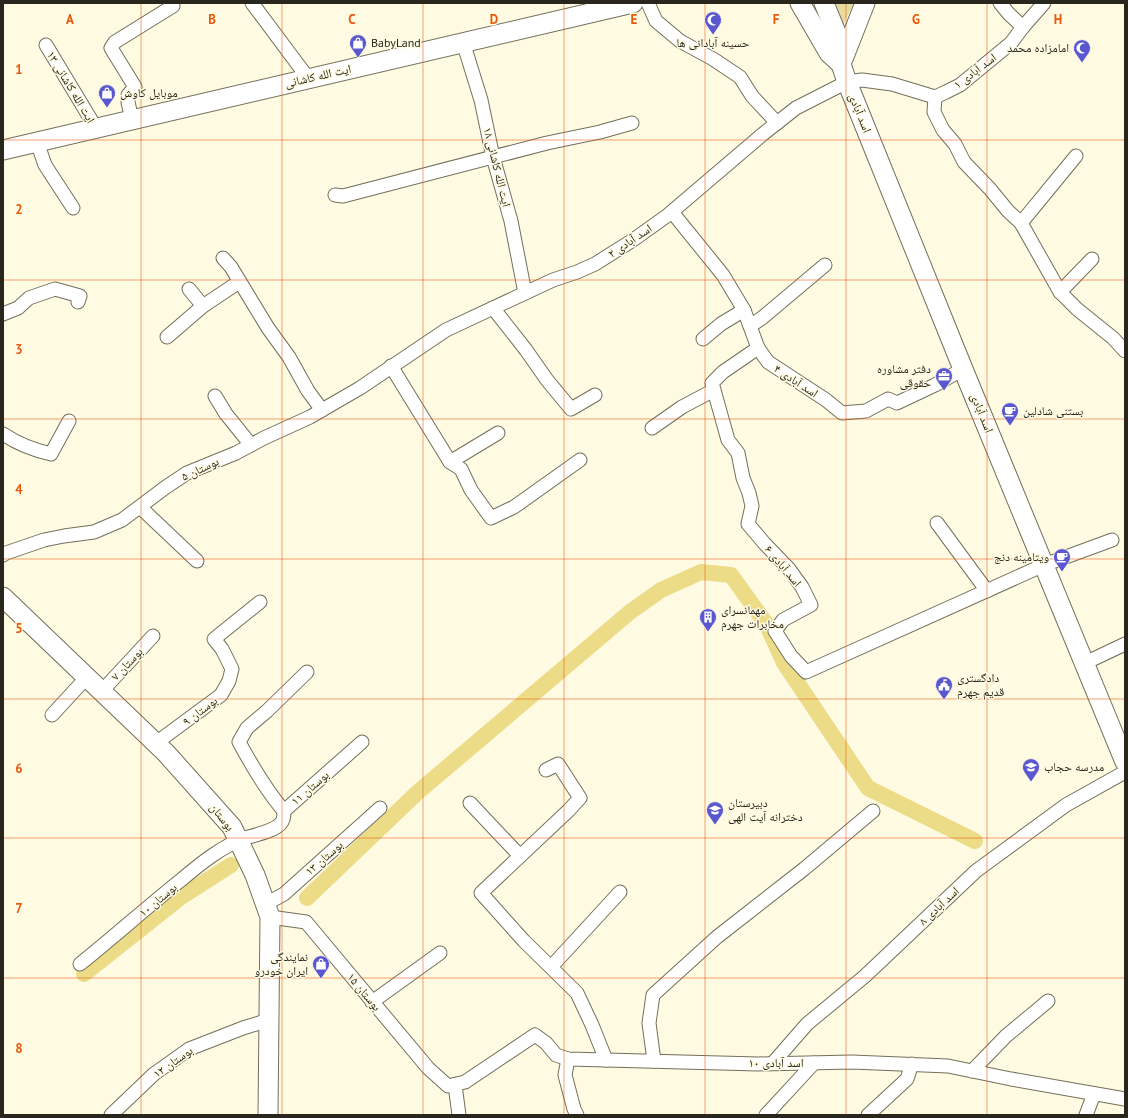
<svg xmlns="http://www.w3.org/2000/svg" width="1128" height="1118" viewBox="0 0 1128 1118" font-family="'PT Sans','Noto Naskh Arabic',sans-serif">
	<rect width="100%" height="100%" fill="#fffae2"/>
	<polygon fill="#e7db9d" points="834,3 854,3 842,27"/>
	<g fill="none" stroke-linecap="round" stroke-linejoin="round">
		<g stroke="#ecdc88" stroke-width="16">
			<polyline points="307,898 418,792 630,612 661,590 701,572 731,575 767,625 784,663 868,788 975,841"/>
			<polyline points="84,974 181,897 231,865"/>
		</g>
		<g stroke="#736f5a" stroke-width="15">
			<g id="minor">
				<polyline points="252,3 308,78"/>
				<polyline points="648,3 656,21 680,41 713,59 740,77 752,96 777,123"/>
				<polyline points="1000,3 1009,14 1023,27"/>
				<polyline points="463,42 481,100 493,157 511,221 525,293"/>
				<polyline points="46,45 96,128"/>
				<polyline points="935,97 934,112 943,130 955,144 964,162 990,189 1008,211 1021,223 1060,292 1077,309 1113,338 1125,351"/>
				<polyline points="132,120 128,102 128,95 135,87 111,48 115,42 173,6"/>
				<polyline points="37,142 45,165 73,208"/>
				<polyline points="335,195 343,196 547,143 600,132 632,123"/>
				<polyline points="672,212 723,275 744,310 758,348 768,362 826,400 842,413 866,411 888,399 897,403 935,385 963,369"/>
				<polyline points="1021,223 1076,156"/>
				<polyline points="223,258 231,267 268,328 289,357 308,391 322,410"/>
				<polyline points="189,289 203,306"/>
				<polyline points="1060,292 1092,259"/>
				<polyline points="493,308 526,350 547,380 571,409 595,395"/>
				<polyline points="3,314 18,308 29,298 55,289 80,296 78,302"/>
				<polyline points="750,326 762,318 825,265"/>
				<polyline points="167,337 203,306 239,282"/>
				<polyline points="703,339 721,324 744,310"/>
				<polyline points="758,348 723,372 712,383 728,440 738,453 743,478 749,493 752,506 748,524 765,544 789,569 802,587 811,605 783,620 775,631 791,656 806,672 1044,565 1112,540"/>
				<polyline points="391,366 450,462 498,433"/>
				<polyline points="215,396 226,414 251,445"/>
				<polyline points="652,428 682,407 714,390"/>
				<path d="M3,434c15,10 30,16 48,20l18,-33"/>
				<polyline points="450,462 461,469 471,490 491,518 514,507 580,460"/>
				<polyline points="140,507 197,561"/>
				<polyline points="937,523 987,591"/>
				<polyline points="3,555 6,553 44,540 64,536 94,532 122,520 166,487 187,473 236,453 264,438 310,417 360,388 446,330 553,280 577,272 595,264 633,240 668,215 763,134 796,108 847,82 862,80 892,84 935,97 946,92 960,85 1011,43 1023,27 1044,3"/>
				<polyline points="1085,663 1125,644"/>
				<polyline points="102,691 153,636"/>
				<polyline points="52,715 87,677"/>
				<polyline points="156,743 221,695 229,681 232,669 222,649 214,639 260,602"/>
				<polyline points="546,770 558,764 580,798 568,811 481,893 524,941 577,993 592,1025 606,1060"/>
				<polyline points="470,803 520,856"/>
				<path d="M284,811c-18,-21 -32,-45 -45,-69l8,-14 20,-17 40,-39"/>
				<polyline points="266,904 284,894 380,808"/>
				<polyline points="270,917 306,922 428,1068 448,1086 465,1082 535,1035 546,1043 556,1055 568,1059 758,1064 852,1062 948,1066 1011,1079 1125,1099"/>
				<path d="M80,964c35,-28 67,-57 101,-84 19,-16 41,-34 64,-42 10,-3 30,-7 36,-15 3,-3 3,-8 3,-12l78,-69"/>
				<polyline points="551,967 620,892"/>
				<polyline points="372,1002 440,953"/>
				<polyline points="568,1059 565,1075 574,1109 577,1115"/>
				<polyline points="654,1061 649,1023 653,995 717,937 804,869 873,811"/>
				<polyline points="773,1063 807,1024 865,976 976,871 1066,805 1125,772"/>
				<polyline points="972,1071 1006,1036 1048,1001"/>
				<polyline points="455,1085 459,1115"/>
				<polyline points="111,1115 154,1074 189,1049 243,1028 269,1020"/>
				<polyline points="766,1115 814,1063"/>
				<polyline points="868,1115 907,1079 912,1064"/>
				<polyline points="1086,1115 1094,1094"/>
			</g>
		</g>
		<g stroke="#736f5a" stroke-width="21">
			<g id="secondary">
				<polyline points="800,3 829,53 841,64"/>
				<polyline points="824,3 842,47 841,64 847,82 963,369 1125,762"/>
				<polyline points="843,59 865,3"/>
				<polyline points="3,150 633,3"/>
				<polyline points="3,597 166,753 232,827 255,875 270,917 268,1115"/>
			</g>
		</g>
		<use href="#minor" stroke="#fff" stroke-width="13"/>
		<use href="#secondary" stroke="#fff" stroke-width="19"/>
	</g>
	<path fill="none" stroke="#e8590c" stroke-width="1" stroke-opacity="0.55" d="M141,3v1112M282,3v1112M423,3v1112M564,3v1112M705,3v1112M846,3v1112M987,3v1112M3,140h1122M3,280h1122M3,419h1122M3,559h1122M3,699h1122M3,838h1122M3,978h1122"/>
	<defs>
		<g id="mosque-pin" transform="scale(0.9)"><path d="M0 17L-7.5 6A9.5 9.5 0 1 1 7.5 6Z" fill="#5a58d0" stroke="#fffae2"/><path d="M3.5-4.9A6 6 0 1 0 3.5 4.9A5 5 0 1 1 3.5-4.9Z" fill="#fff"/></g>
		<g id="shop-pin" transform="scale(0.9)"><path d="M0 17L-7.5 6A9.5 9.5 0 1 1 7.5 6Z" fill="#5a58d0" stroke="#fffae2"/><path d="M-5-2.5h2.3a2.7 3.5 0 0 1 5.4 0H5L5.5 6h-11ZM-1.5-2.5h3a1.5 2.3 0 0 0-3 0Z" fill="#fff"/></g>
		<g id="office-pin" transform="scale(0.9)"><path d="M0 17L-7.5 6A9.5 9.5 0 1 1 7.5 6Z" fill="#5a58d0" stroke="#fffae2"/><path d="M-6-3h4V-5.5h4V-3h4V5H-6ZM-1-4.5V-3h2v-1.5ZM-6 0V1H6V0Z" fill="#fff"/></g>
		<g id="cafe-pin" transform="scale(0.9)"><path d="M0 17L-7.5 6A9.5 9.5 0 1 1 7.5 6Z" fill="#5a58d0" stroke="#fffae2"/><path d="M-5.5-4.5H6V0H3Q3 3.5 0 3.5H-2.5Q-5.5 3.5-5.5 0ZM3-3.2v2h1.7v-2ZM-6 4.5H4V6H-6Z" fill="#fff"/></g>
		<g id="building-pin" transform="scale(0.9)"><path d="M0 17L-7.5 6A9.5 9.5 0 1 1 7.5 6Z" fill="#5a58d0" stroke="#fffae2"/><path d="M-4-6H4V6H1V3H-1V6H-4ZM-2.5-4.3h1.7v1.8h-1.7ZM.8-4.3h1.7v1.8H.8ZM-2.5-1h1.7V.8h-1.7ZM.8-1h1.7V.8H.8Z" fill="#fff"/></g>
		<g id="civic-pin" transform="scale(0.9)"><path d="M0 17L-7.5 6A9.5 9.5 0 1 1 7.5 6Z" fill="#5a58d0" stroke="#fffae2"/><path d="M-.6-6.5H3V-4.5H.6V-3L4-1V1h2V6H-6V1h2V-1L-.6-3ZM-1.2 2.5V6h2.4V2.5Z" fill="#fff"/></g>
		<g id="school-pin" transform="scale(0.9)"><path d="M0 17L-7.5 6A9.5 9.5 0 1 1 7.5 6Z" fill="#5a58d0" stroke="#fffae2"/><path d="M0-5L7-2L0 1L-7-2ZM-4 1L0 2.5L4 1V4Q0 6-4 4Z" fill="#fff"/></g>
	</defs>
	<g fill-rule="evenodd">
		<use href="#mosque-pin" x="713" y="20"/>
		<use href="#shop-pin" x="358" y="43"/>
		<use href="#mosque-pin" x="1082" y="48"/>
		<use href="#shop-pin" x="107" y="93"/>
		<use href="#office-pin" x="944" y="376"/>
		<use href="#cafe-pin" x="1010" y="411"/>
		<use href="#cafe-pin" x="1062" y="557"/>
		<use href="#building-pin" x="708" y="617"/>
		<use href="#civic-pin" x="944" y="685"/>
		<use href="#school-pin" x="1031" y="767"/>
		<use href="#school-pin" x="715" y="810"/>
		<use href="#shop-pin" x="321" y="964"/>
	</g>
	<g text-anchor="middle" stroke-width="3" stroke-linejoin="round" paint-order="stroke">
		<g font-size="12" fill="#28261d" stroke="#fffae2" text-anchor="start">
			<text x="371" y="47">BabyLand</text>
			<text x="713" y="47" text-anchor="middle">حسینه آبادانی ها</text>
			<text x="1069" y="52" text-anchor="end">امامزاده محمد</text>
			<text x="120" y="97">موبایل کاوش</text>
			<text x="931" y="373" text-anchor="end">دفتر مشاوره<tspan x="931" dy="14">حقوقی</tspan></text>
			<text x="1023" y="415">بستنی شادلین</text>
			<text x="1049" y="561" text-anchor="end">ویتامینه دنج</text>
			<text x="721" y="614">مهمانسرای<tspan x="721" dy="14">مخابرات جهرم</tspan></text>
			<text x="957" y="682">دادگستری<tspan x="957" dy="14">قدیم جهرم</tspan></text>
			<text x="1044" y="771">مدرسه حجاب</text>
			<text x="728" y="807">دبیرستان<tspan x="728" dy="14">دخترانه آیت الهی</tspan></text>
			<text x="308" y="961" text-anchor="end">نمایندگی<tspan x="308" dy="14">ایران خودرو</tspan></text>
		</g>
		<g font-size="12" fill="#28261d" stroke="#fffae2">
			<text transform="translate(975 71) rotate(-37)" y="4">اسد آبادی ۱</text>
			<text transform="translate(318 76) rotate(-13)" y="4">ایت الله کاشانی</text>
			<text transform="translate(71 87) rotate(59)" y="4">ایت الله کاشانی ۱۳</text>
			<text transform="translate(860 113) rotate(68)" y="4">اسد آبادی</text>
			<text transform="translate(497 167) rotate(76)" y="4">ایت الله کاشانی ۱۸</text>
			<text transform="translate(630 241) rotate(-34)" y="4">اسد آبادی ۲</text>
			<text transform="translate(796 381) rotate(33)" y="4">اسد آبادی ۴</text>
			<text transform="translate(982 413) rotate(68)" y="4">اسد آبادی</text>
			<text transform="translate(200 469) rotate(-25)" y="4">بوستان ۵</text>
			<text transform="translate(783 566) rotate(50)" y="4">اسد آبادی ۶</text>
			<text transform="translate(127 664) rotate(-47)" y="4">بوستان ۷</text>
			<text transform="translate(200 711) rotate(-37)" y="4">بوستان ۹</text>
			<text transform="translate(310 788) rotate(-41)" y="4">بوستان ۱۱</text>
			<text transform="translate(222 817) rotate(52)" y="4">بوستان</text>
			<text transform="translate(324 858) rotate(-41)" y="4">بوستان ۱۳</text>
			<text transform="translate(158 900) rotate(-40)" y="4">بوستان ۱۰</text>
			<text transform="translate(939 906) rotate(-43)" y="4">اسد آبادی ۸</text>
			<text transform="translate(364 992) rotate(50)" y="4">بوستان ۱۵</text>
			<text transform="translate(173 1062) rotate(-35)" y="4">۱۲ بوستان</text>
			<text x="776" y="1067">اسد آبادی ۱۰</text>
		</g>
	</g>
	<g font-size="13" text-anchor="middle" font-weight="bold" fill="#e8590c" stroke="#fffae2" stroke-width="3" stroke-linejoin="round" paint-order="stroke">
		<text x="70" y="24">A</text>
		<text x="212" y="24">B</text>
		<text x="352" y="24">C</text>
		<text x="494" y="24">D</text>
		<text x="634" y="24">E</text>
		<text x="776" y="24">F</text>
		<text x="916" y="24">G</text>
		<text x="1058" y="24">H</text>
		<text x="19" y="74">1</text>
		<text x="19" y="214">2</text>
		<text x="19" y="354">3</text>
		<text x="19" y="494">4</text>
		<text x="19" y="633">5</text>
		<text x="19" y="773">6</text>
		<text x="19" y="913">7</text>
		<text x="19" y="1053">8</text>
	</g>
	<rect width="1128" height="1118" fill="none" stroke="#28261d" stroke-width="8"/>
</svg>
